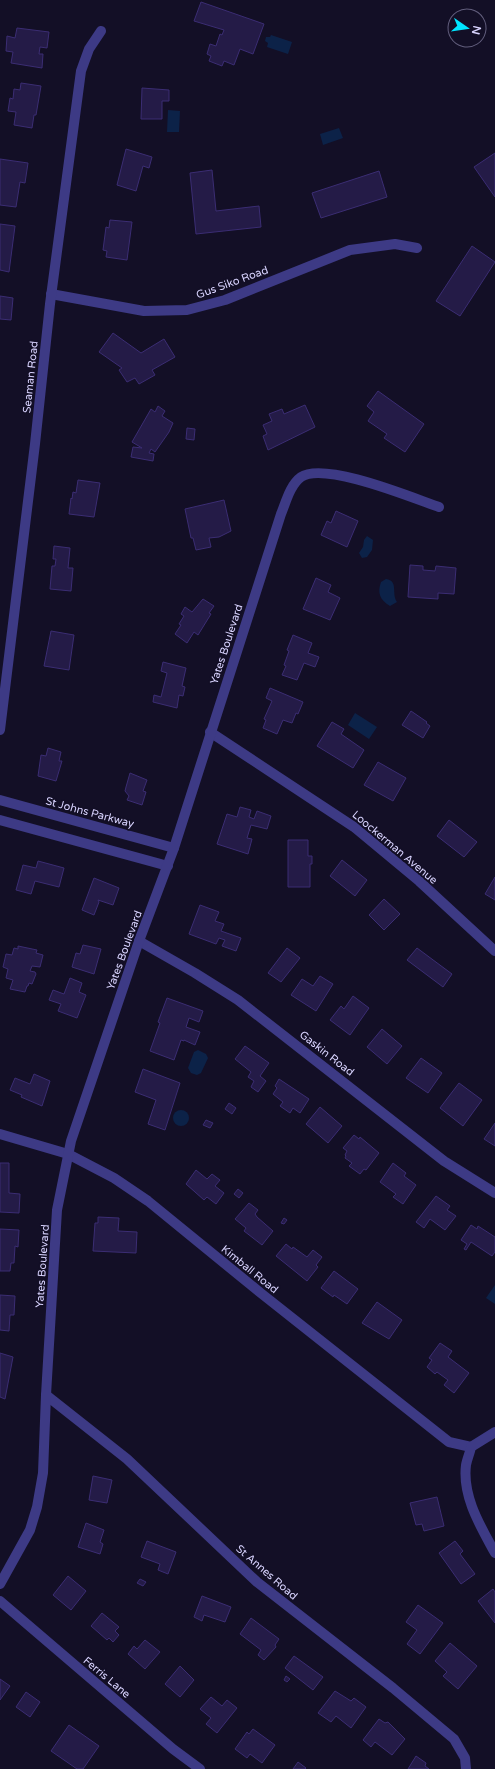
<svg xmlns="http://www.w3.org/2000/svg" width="495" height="1769" viewBox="0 0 495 1769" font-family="'Varela Round',sans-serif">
	<rect width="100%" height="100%" fill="#130f26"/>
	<g fill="#0c2248">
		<polygon points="271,35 292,42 288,54 267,47 268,43 265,41 266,37 270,37"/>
		<polygon points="168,110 180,111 179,132 167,132"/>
		<polygon points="339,128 343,138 323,145 320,134"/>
		<polygon points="367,536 373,540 372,550 367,557 362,558 359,553 363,547 364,540"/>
		<path d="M386,579c13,2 5,14 11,23l-7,4c-10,-6 -13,-13 -9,-24z"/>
		<polygon points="355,713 377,727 369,739 348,725"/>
		<polygon points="198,1050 206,1054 208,1058 201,1073 197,1075 191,1073 188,1068 194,1052"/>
		<circle cx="181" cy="1118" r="8"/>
		<polygon points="495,1285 495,1304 486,1298"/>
	</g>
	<g fill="#241b47" stroke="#3b2d73">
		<polygon points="201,2 264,24 253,54 240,49 234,65 224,61 222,66 209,61 211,56 207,54 210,44 216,46 220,34 222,35 224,30 194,21"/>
		<polygon points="17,28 49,32 47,48 40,47 39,54 43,54 42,68 11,63 13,52 6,51 7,36 15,38"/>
		<polygon points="21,83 41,86 36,115 34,115 32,128 14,125 16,112 8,111 10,98 13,99 14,89 20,90"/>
		<polygon points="142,88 169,90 169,101 162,101 162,119 141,119"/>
		<polygon points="126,149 152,157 149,168 143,166 136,191 117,185"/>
		<polygon points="495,153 495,197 474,167"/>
		<polygon points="0,159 28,163 25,183 20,182 16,207 0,205"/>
		<polygon points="212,170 216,211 259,206 261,227 196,234 190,173"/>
		<polygon points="379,171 387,197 321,218 312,193"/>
		<polygon points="110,220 132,222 127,260 106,257 107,251 103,250 106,227 109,228"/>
		<polygon points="0,224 15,226 9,272 0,270"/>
		<polygon points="472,246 495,262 460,316 436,301"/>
		<polygon points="0,296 13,298 11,320 0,319"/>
		<polygon points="113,333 141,353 164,339 175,357 152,370 155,375 139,384 135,378 127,382 119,370 122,368 99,352"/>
		<polygon points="378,391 424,424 405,452 384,438 387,434 368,421 374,412 367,406"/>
		<polygon points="305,405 315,427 268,450 263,436 267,434 263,425 272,421 269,414 282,409 284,414"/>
		<polygon points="158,406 165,411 162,416 173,423 169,432 155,452 151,449 149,453 154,454 153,461 131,457 133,447 142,448 132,442 151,409 155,412"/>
		<polygon points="187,428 195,429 194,440 186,439"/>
		<polygon points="78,480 100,483 94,517 69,514 71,498 72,499 73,492 76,493"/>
		<polygon points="224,500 231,531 219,537 209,538 211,547 196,550 193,538 191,538 185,509"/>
		<polygon points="336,511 358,521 347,547 321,535 327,521 331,523"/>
		<polygon points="54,546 70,548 68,568 73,568 71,591 50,589 52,566 55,566 56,559 53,559"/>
		<polygon points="410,565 423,566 423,570 435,571 436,566 456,568 454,594 438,593 438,599 408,597"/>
		<polygon points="316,578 331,585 328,592 340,598 330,620 303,609"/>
		<polygon points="203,599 214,606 209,613 211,614 198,635 194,632 187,643 175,634 181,625 179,624 184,616 181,614 185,607 192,612"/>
		<polygon points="51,631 74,635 69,670 44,666"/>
		<polygon points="293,635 312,643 308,653 319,657 315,667 304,663 297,680 282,675 286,666 284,665 289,651 287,650"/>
		<polygon points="163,662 186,668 182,686 185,687 183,696 179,695 177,708 153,702 154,695 161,697 167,673 161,671"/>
		<polygon points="270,688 303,702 298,714 296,713 292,723 283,720 277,734 263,728 266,720 264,719 272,701 266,698"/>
		<polygon points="411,711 427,722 426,723 430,726 423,738 402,725"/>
		<polygon points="332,722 344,729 341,734 364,750 353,768 317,746"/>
		<polygon points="48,748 61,752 59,761 62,761 56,781 38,776 41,755 46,756"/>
		<polygon points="378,762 406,778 393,801 364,785"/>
		<polygon points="130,773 147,780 143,791 146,792 142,805 127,800 129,796 125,791 126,787"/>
		<polygon points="240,807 251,810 249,817 254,819 257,811 271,816 267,829 251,825 247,838 252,839 248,854 217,844 227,814 237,817"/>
		<polygon points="449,820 477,842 464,857 437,836"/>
		<polygon points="288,840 308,840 308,856 312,856 312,864 310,864 310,887 288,887"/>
		<polygon points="342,860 367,880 355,896 330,876"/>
		<polygon points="38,861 64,868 59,887 35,881 31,894 16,890 23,865 36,868"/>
		<polygon points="495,877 495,900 485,894"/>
		<polygon points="94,878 119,888 113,905 98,900 99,902 94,915 82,910"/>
		<polygon points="384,899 400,914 384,930 369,915"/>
		<polygon points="200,905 219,912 215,921 224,924 221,931 241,938 236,951 222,946 225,940 219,938 216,944 189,934"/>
		<polygon points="83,945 101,949 94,974 72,967 76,953 80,954"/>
		<polygon points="18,946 37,950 36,953 43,955 40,967 32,966 30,971 35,972 36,974 32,984 29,983 28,986 27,986 25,992 10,989 13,980 6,978 8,969 3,967 6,954 12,955 14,948 18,949"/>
		<polygon points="287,948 300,958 281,982 268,973"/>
		<polygon points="417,948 452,974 443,987 407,960"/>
		<polygon points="320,976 333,984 316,1011 291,995 302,979 313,986"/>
		<polygon points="70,978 82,983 79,992 86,995 77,1018 58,1011 61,1004 49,1000 53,990 64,994"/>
		<polygon points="353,996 369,1008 350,1035 330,1020 341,1006 344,1009"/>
		<polygon points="167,998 203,1011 199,1022 189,1018 186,1027 200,1032 195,1045 184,1040 184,1041 181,1040 174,1060 150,1051 160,1023 158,1022"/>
		<polygon points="382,1029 402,1046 387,1064 367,1047"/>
		<polygon points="245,1046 269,1063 260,1076 266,1081 258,1092 251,1087 254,1081 248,1077 251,1072 235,1059"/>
		<polygon points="421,1058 442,1073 428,1093 406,1078"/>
		<polygon points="143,1069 180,1083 165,1130 148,1124 156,1100 135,1092"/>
		<polygon points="34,1074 50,1081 42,1106 21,1097 22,1095 10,1090 15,1078 30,1084"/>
		<polygon points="279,1079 309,1099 300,1113 293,1108 290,1113 280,1106 283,1102 273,1094 277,1088 275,1086"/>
		<polygon points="459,1083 482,1100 463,1126 440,1108"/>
		<polygon points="229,1103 236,1108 232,1114 225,1109"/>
		<polygon points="320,1107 342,1126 328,1143 306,1124"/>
		<polygon points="206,1120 213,1123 210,1128 203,1125"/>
		<polygon points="495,1123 495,1146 484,1139"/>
		<polygon points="354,1135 359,1139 360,1137 379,1153 366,1170 364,1169 360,1174 349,1166 352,1163 345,1158 346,1156 345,1155 347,1151 343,1148"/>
		<polygon points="0,1163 9,1163 9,1193 20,1194 19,1213 0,1212"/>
		<polygon points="393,1163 406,1173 404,1176 416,1185 403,1204 393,1197 396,1194 380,1182"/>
		<polygon points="196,1170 207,1179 212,1174 220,1180 215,1186 224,1193 216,1204 207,1197 204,1200 186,1184"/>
		<polygon points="238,1189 243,1193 239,1198 234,1194"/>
		<polygon points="436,1196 450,1206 447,1210 456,1216 445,1230 430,1219 424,1228 416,1222"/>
		<polygon points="249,1203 258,1210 255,1214 257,1217 273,1231 262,1245 244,1231 246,1228 235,1219"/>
		<polygon points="98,1217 119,1218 118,1231 137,1232 136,1253 93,1251 95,1223 98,1223"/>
		<polygon points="284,1218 287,1220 284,1224 281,1223"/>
		<polygon points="471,1225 477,1229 478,1226 495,1237 495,1252 492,1256 471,1242 466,1250 464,1249 467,1244 461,1240"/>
		<polygon points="0,1229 19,1230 18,1247 15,1246 14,1263 11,1263 10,1271 0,1271"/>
		<polygon points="286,1244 292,1249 293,1247 307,1257 313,1250 322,1257 316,1265 318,1267 307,1281 276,1256"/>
		<polygon points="334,1271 358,1289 347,1304 334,1295 333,1297 321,1288"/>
		<polygon points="0,1295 15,1296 14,1315 10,1315 9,1331 0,1330"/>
		<polygon points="377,1302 402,1320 389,1339 362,1323"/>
		<polygon points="440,1343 452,1351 448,1357 469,1373 454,1393 444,1385 448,1380 437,1372 435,1374 427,1367 432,1360 429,1358"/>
		<polygon points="0,1353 13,1357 5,1399 0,1397"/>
		<polygon points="93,1476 112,1480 107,1503 89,1500"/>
		<polygon points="437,1497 444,1526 424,1531 422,1524 416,1525 410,1503"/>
		<polygon points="86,1523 104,1530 100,1542 103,1544 100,1554 78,1547"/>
		<polygon points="147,1541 176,1552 168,1574 158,1570 160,1564 141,1557"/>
		<polygon points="455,1541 463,1551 460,1554 475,1574 461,1584 439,1553"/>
		<polygon points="68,1576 86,1591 71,1610 53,1595"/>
		<polygon points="140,1579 146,1582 143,1586 137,1583"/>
		<polygon points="493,1589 495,1592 495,1623 478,1601"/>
		<polygon points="202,1596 231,1607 225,1622 204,1615 202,1621 194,1617"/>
		<polygon points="418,1605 443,1623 420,1654 407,1644 417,1630 406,1622"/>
		<polygon points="102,1613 119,1627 115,1631 119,1635 113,1642 109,1638 107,1640 91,1626"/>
		<polygon points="251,1618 279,1639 275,1645 276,1647 264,1660 258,1655 261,1650 240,1634"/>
		<polygon points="145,1640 160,1652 145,1669 128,1654 134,1646 137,1649"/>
		<polygon points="450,1643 477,1666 458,1689 443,1676 447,1672 435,1661"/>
		<polygon points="294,1656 323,1677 313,1690 285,1668"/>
		<polygon points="180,1666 194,1680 180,1697 165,1684"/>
		<polygon points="286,1676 290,1679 287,1682 284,1680"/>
		<polygon points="0,1679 10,1686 0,1700"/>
		<polygon points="335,1691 351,1701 354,1698 366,1707 351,1728 336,1716 331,1722 318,1713"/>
		<polygon points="26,1692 40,1702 30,1717 16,1707"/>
		<polygon points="211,1697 222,1706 227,1700 237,1708 217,1733 206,1724 211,1718 200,1709"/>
		<polygon points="379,1719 385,1723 388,1722 405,1739 392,1755 375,1742 371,1747 363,1740"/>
		<polygon points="69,1725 99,1746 83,1769 77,1769 51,1751"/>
		<polygon points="253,1729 275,1745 262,1763 250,1754 247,1758 235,1749 247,1732 249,1734"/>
		<polygon points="416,1756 426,1763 425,1766 429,1769 408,1769"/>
		<polygon points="298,1762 306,1768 305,1769 293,1769"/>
	</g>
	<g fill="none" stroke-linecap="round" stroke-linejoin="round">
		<g stroke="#3d3a85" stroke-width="10">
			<polyline points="51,294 144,311 187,310 225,300 350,250 395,244 417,248"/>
			<polyline points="0,730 35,444 50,304 81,71 89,49 101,31"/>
			<polyline points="210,732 354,827 419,881 495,951"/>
			<polyline points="0,800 174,848"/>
			<polyline points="0,820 168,866"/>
			<polyline points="139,941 195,973 238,1000 444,1161 495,1193"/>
			<polyline points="0,1134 68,1154 114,1178 148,1201 262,1294 449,1442 471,1447"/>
			<polyline points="46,1395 127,1459 257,1582 393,1688 454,1739 465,1758 466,1769"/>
			<path d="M495,1432l-24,15c-1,6 -4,12 -5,18 -4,32 15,62 29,88"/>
			<path d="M0,1584l30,-54 7,-23 6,-34 3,-78 11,-185 14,-69 68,-200 35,-93 107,-334c5,-12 9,-29 20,-37 23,-16 112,21 138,30"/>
			<polyline points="0,1601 173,1749 200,1769"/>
		</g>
	</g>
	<g text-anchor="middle" stroke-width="3.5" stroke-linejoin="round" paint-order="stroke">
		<g font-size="11" fill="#d9d4ff" stroke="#130f26">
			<text transform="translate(232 282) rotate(-20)" y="4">Gus Siko Road</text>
			<text transform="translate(30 377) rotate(-84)" y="4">Seaman Road</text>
			<text transform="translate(226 644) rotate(-72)" y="4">Yates Boulevard</text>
			<text transform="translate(90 812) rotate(15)" y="4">St Johns Parkway</text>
			<text transform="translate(395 847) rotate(40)" y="4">Loockerman Avenue</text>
			<text transform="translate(124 950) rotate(-70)" y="4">Yates Boulevard</text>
			<text transform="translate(327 1053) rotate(38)" y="4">Gaskin Road</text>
			<text transform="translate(42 1266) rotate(-86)" y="4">Yates Boulevard</text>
			<text transform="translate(250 1269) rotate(39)" y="4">Kimball Road</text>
			<text transform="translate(267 1572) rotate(41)" y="4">St Annes Road</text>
			<text transform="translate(107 1677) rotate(40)" y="4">Ferris Lane</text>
		</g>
	</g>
	<g transform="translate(467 28) rotate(103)"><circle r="19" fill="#130f26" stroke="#625e7d"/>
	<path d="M0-3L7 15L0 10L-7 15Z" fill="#00e5ff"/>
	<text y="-6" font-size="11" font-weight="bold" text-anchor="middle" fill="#d9d4ff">N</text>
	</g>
</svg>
